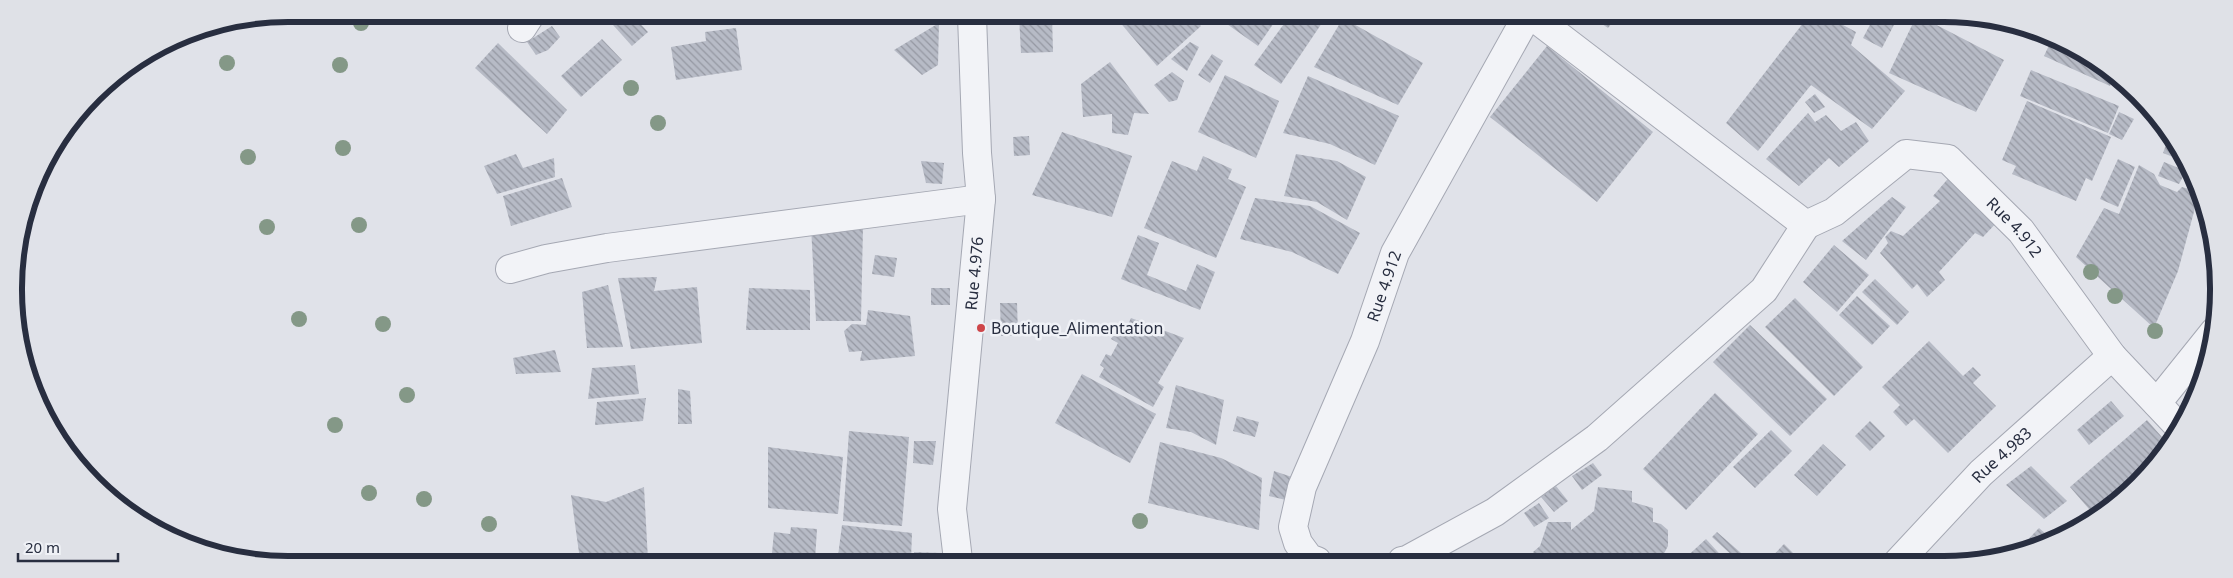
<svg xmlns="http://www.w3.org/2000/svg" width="2233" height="578" viewBox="0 0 2233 578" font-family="'Noto Sans',sans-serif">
	<defs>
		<pattern id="building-back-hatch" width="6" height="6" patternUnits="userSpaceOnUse" patternTransform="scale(1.25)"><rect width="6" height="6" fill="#b7bbc6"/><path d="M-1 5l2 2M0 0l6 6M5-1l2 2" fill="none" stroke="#9598a2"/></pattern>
	</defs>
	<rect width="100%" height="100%" fill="#e0e2e9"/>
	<g fill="url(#building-back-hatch)">
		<polygon points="604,15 632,15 648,32 632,46"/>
		<polygon points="1019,16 1052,16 1053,52 1021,53"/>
		<polygon points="1122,16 1193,17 1201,26 1157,66 1118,20"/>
		<polygon points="1217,17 1278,17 1258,46"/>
		<polygon points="1289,17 1326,17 1281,84 1254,65"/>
		<polygon points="1343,18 1423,63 1398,105 1314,67"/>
		<polygon points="1593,18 1616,18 1608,28"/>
		<polygon points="1807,18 1830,18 1856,32 1851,45 1905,91 1872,129 1811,85 1758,151 1726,123"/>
		<polygon points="1873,19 1897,19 1882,48 1863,38"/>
		<polygon points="1915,19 1925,19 2004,60 1976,112 1889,73"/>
		<polygon points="939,23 938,65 922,75 894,50"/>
		<polygon points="552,26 560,37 548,50 536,55 527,42"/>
		<polygon points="736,28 742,70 676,80 671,47 706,41 705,32"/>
		<polygon points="602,39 622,60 581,97 561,76"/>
		<polygon points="2051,41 2097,60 2114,77 2110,86 2044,56"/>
		<polygon points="1190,42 1199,47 1187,71 1171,59"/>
		<polygon points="498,43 567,110 547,134 475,68"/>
		<polygon points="1547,46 1653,132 1597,202 1490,117"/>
		<polygon points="1212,54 1223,61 1210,83 1198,75"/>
		<polygon points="1110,62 1149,114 1134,113 1128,135 1112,133 1112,114 1083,117 1081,84"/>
		<polygon points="2031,70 2119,106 2108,133 2020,96"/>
		<polygon points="1172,72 1184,81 1177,100 1169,102 1154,85"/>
		<polygon points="1225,75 1279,101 1256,158 1198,132"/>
		<polygon points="1308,76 1399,116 1375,165 1330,144 1283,133"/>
		<polygon points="1815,94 1825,107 1814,113 1805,102"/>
		<polygon points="2027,101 2111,137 2092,181 2086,178 2076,201 2012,174 2016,166 2002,160"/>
		<polygon points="2119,112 2134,119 2122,140 2109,134"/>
		<polygon points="1808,113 1815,122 1826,115 1841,131 1856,122 1869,141 1839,167 1829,158 1799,186 1766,159"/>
		<polygon points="1062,132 1132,156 1112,217 1032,195"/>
		<polygon points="2170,133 2173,136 2183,161 2163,153"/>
		<polygon points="1029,136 1030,155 1014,156 1013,137"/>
		<polygon points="516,154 523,168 554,158 555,177 497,194 484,166"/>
		<polygon points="1296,154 1337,161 1366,177 1347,220 1317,202 1284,196"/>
		<polygon points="1203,156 1232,169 1228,179 1246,187 1216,258 1144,228 1172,161 1197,171"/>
		<polygon points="2118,159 2135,167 2118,207 2100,199"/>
		<polygon points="921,161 944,163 942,184 926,183"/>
		<polygon points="2164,162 2186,171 2179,184 2158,176"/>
		<polygon points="2139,165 2154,174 2160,185 2177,192 2182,187 2196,191 2198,197 2178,271 2154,328 2076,257 2104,208 2119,214"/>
		<polygon points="1952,174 2000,219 1983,237 1975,233 1939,272 1945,280 1927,297 1917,284 1912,289 1880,253 1888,243 1885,237 1891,231 1903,236 1940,201 1933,196"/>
		<polygon points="562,178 572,207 511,226 503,196"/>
		<polygon points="1892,197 1906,207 1866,260 1842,241"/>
		<polygon points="1255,198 1310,206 1360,233 1338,274 1292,252 1240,239"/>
		<polygon points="811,226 863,227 861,321 816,321"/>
		<polygon points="1138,235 1159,243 1147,275 1186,291 1197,264 1215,272 1200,310 1121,279"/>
		<polygon points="1834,245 1869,275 1837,312 1803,282"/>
		<polygon points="875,255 897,258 894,277 872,274"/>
		<polygon points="657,277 654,291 697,287 702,343 631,349 618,278"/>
		<polygon points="1875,279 1909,312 1897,325 1862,292"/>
		<polygon points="608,285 623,347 587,348 582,292"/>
		<polygon points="749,288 810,290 810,330 746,330"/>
		<rect x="931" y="288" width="19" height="17"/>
		<polygon points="1857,296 1890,326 1872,345 1839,315"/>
		<polygon points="1795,298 1863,367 1834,396 1765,327"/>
		<polygon points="1000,303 1017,303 1018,335 1001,336"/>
		<polygon points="868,310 910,316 915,356 860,361 862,351 849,352 844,331 852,324 866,325"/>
		<polygon points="1131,318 1184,338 1158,383 1164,387 1153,407 1099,377 1104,368 1100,365 1106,354 1111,356 1118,343 1111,339 1117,329 1124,333"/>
		<polygon points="1750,325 1827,399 1790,436 1713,362"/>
		<polygon points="1929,341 1963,376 1973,367 1981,375 1973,383 1996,406 1948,453 1914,419 1906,426 1893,412 1900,405 1882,387"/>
		<polygon points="555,350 561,372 516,374 513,358"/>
		<polygon points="635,365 639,394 588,399 592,368"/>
		<polygon points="1082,374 1156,414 1130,463 1055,423"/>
		<polygon points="1176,385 1224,400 1216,445 1191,432 1166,428"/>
		<polygon points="678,389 690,391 692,424 678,424"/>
		<polygon points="1715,393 1758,434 1686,510 1643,469"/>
		<polygon points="646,398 643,421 595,425 597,402"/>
		<polygon points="2111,401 2124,416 2089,445 2077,430"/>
		<polygon points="1237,416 1259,422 1255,437 1233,431"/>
		<polygon points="2147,420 2168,444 2126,496 2095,516 2070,487"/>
		<polygon points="1870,421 1885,436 1870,451 1855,436"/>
		<polygon points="1771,430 1792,451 1755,488 1733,467"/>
		<polygon points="849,431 909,437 902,526 843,521"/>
		<polygon points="914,441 936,441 933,465 913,463"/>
		<polygon points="1160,442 1221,458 1262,478 1259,530 1148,503"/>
		<polygon points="1823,444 1846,465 1817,496 1794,475"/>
		<polygon points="768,447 843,457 838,514 768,508"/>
		<polygon points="1593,463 1602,475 1582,490 1572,476"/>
		<polygon points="2031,466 2067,501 2044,519 2006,485"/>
		<polygon points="1274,471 1292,477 1286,500 1269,496"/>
		<polygon points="1556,486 1568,501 1554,512 1541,497"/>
		<polygon points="644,487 648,560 580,560 571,495 606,502"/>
		<polygon points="1598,487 1632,491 1632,502 1653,508 1653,522 1661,524 1668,530 1668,546 1660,561 1553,561 1553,555 1545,561 1540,561 1533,552 1540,546 1548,522 1571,522 1571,530 1594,511"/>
		<polygon points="1539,503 1549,518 1534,527 1524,513"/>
		<polygon points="842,525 912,533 911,560 861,560 861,558 838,556"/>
		<polygon points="791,527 817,529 815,560 789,560 790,554 772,553 774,532 790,534"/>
		<polygon points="2039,528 2053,540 2017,551"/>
		<polygon points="1717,532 1741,553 1736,559 1712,537"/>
		<polygon points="1706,539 1727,562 1684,561 1683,560"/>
		<polygon points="1784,544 1802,562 1767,562"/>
		<polygon points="914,552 943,553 943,560 914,560"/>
	</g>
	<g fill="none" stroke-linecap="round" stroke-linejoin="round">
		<g stroke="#a5a8b3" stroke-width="30">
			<g id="minor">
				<path id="s1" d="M1535,18l271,207 28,-13 72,-58 42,5 73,72 91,125 69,73"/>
				<polyline points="522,28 531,14"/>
				<polyline points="510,269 546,259 607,248 981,199"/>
				<polyline points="2157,403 2214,332"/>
				<path id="s2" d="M958,560l-6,-51 29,-310 -4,-46 -5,-137"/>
				<path id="s3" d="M1317,561l-8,-3 -11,-15 -5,-16 9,-40 63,-146 30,-88 131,-235"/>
				<polyline points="1402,561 1407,560 1495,512 1597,438 1764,290 1806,225"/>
				<path id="s4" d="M1898,562l83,-89 131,-117"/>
			</g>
		</g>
		<use href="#minor" stroke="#f2f3f7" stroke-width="28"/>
	</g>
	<g fill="#849887">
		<circle cx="361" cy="23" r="8"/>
		<circle cx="227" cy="63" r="8"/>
		<circle cx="340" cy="65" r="8"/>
		<circle cx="631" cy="88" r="8"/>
		<circle cx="658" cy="123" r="8"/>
		<circle cx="343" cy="148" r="8"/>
		<circle cx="248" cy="157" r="8"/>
		<circle cx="359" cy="225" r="8"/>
		<circle cx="267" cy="227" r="8"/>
		<circle cx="2091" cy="272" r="8"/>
		<circle cx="2115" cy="296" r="8"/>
		<circle cx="299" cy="319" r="8"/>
		<circle cx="383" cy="324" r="8"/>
		<circle cx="2155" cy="331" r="8"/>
		<circle cx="407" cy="395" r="8"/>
		<circle cx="335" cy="425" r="8"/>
		<circle cx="369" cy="493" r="8"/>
		<circle cx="424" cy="499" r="8"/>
		<circle cx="1140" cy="521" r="8"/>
		<circle cx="489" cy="524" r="8"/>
	</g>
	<circle fill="#ce4549" stroke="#eff1f6" stroke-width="2" cx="981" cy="328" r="5"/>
	<g text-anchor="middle" stroke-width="5" stroke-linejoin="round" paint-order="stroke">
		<g font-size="16" fill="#282e40" stroke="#eff1f6">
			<text dy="6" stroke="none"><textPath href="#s1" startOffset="602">Rue 4.912</textPath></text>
			<text dy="6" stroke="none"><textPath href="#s2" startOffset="288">Rue 4.976</textPath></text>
			<text dy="6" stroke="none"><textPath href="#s3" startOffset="302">Rue 4.912</textPath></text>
			<text dy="6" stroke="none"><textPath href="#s4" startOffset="149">Rue 4.983</textPath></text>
		</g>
		<g font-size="16" fill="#282e40" stroke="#eff1f6" text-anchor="start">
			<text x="991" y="334">Boutique_Alimentation</text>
		</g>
	</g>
	<path d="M0 0H2233V578H0ZM288 22H1944A266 266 0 0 1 2210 288V290A266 266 0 0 1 1944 556H288A266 266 0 0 1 22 290V288A266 266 0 0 1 288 22Z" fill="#dfe1e7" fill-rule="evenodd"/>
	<path fill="none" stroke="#282e40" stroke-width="6" d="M288 22H1944A266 266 0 0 1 2210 288V290A266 266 0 0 1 1944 556H288A266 266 0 0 1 22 290V288A266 266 0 0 1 288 22Z"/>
	<path d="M18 553v8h100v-8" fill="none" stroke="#282e40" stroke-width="2.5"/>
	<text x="25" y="553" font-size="15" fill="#282e40" stroke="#eff1f6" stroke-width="4" paint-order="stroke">20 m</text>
</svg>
